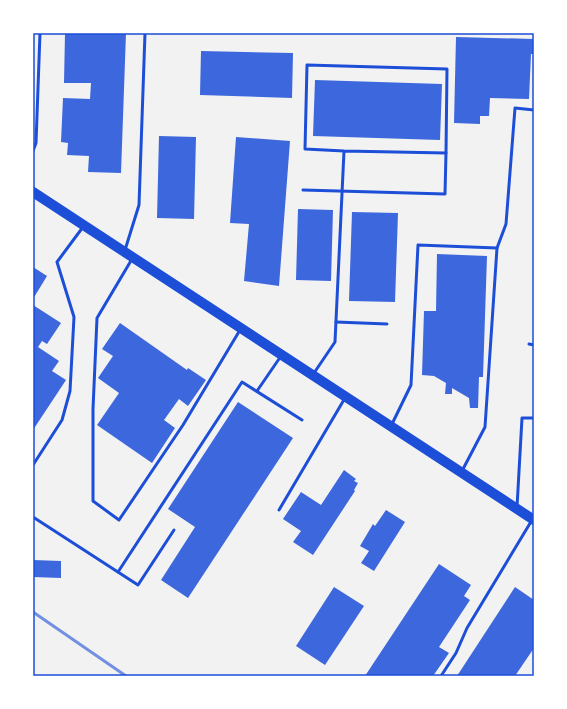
<svg xmlns="http://www.w3.org/2000/svg" width="567" height="709" viewBox="0 0 567 709" font-family="Signika,sans-serif">
	<rect width="100%" height="100%" fill="#f2f2f2"/>
	<g fill="#3d67dc">
		<polygon points="65,33 126,33 121,173 88,172 89,156 67,155 68,143 61,142 63,98 90,99 91,83 64,83"/>
		<polygon points="456,37 534,39 534,54 531,54 529,99 490,98 489,116 480,116 480,124 454,123"/>
		<polygon points="201,51 293,53 292,98 200,95"/>
		<polygon points="315,80 442,84 440,140 313,136"/>
		<polygon points="159,136 196,137 194,219 157,218"/>
		<polygon points="236,137 290,141 279,286 244,281 249,224 230,223"/>
		<polygon points="298,209 333,210 331,281 296,280"/>
		<polygon points="352,212 398,213 395,302 349,301"/>
		<polygon points="437,254 487,256 483,377 479,377 478,408 470,408 469,398 452,388 452,394 445,394 446,383 434,376 422,375 424,311 436,311"/>
		<polygon points="33,267 47,276 33,299"/>
		<polygon points="33,305 61,323 47,344 42,341 38,347 59,361 52,371 66,380 33,430"/>
		<polygon points="120,323 187,370 188,368 206,380 188,406 179,399 164,420 175,428 152,463 97,425 119,393 98,378 113,356 102,349"/>
		<polygon points="238,402 293,438 188,598 161,580 195,527 168,509"/>
		<polygon points="344,470 356,479 354,481 358,483 354,490 355,491 313,555 293,542 301,531 283,519 301,492 321,505"/>
		<polygon points="386,510 405,522 374,571 361,563 369,551 360,546 373,524 375,526"/>
		<polygon points="33,560 61,561 61,578 33,577"/>
		<polygon points="439,564 471,585 464,596 470,600 439,647 449,653 433,676 365,676"/>
		<polygon points="334,587 364,606 325,665 296,646"/>
		<polygon points="515,587 534,600 534,648 515,676 457,676"/>
	</g>
	<g fill="none" stroke-linecap="round" stroke-linejoin="round">
		<g stroke="#1d4ed8" stroke-width="3">
			<polyline points="33,151 36,143 40,33"/>
			<polyline points="303,190 445,194 446,153"/>
			<polyline points="497,248 506,224 515,108 534,110"/>
			<polyline points="125,250 139,205 145,33"/>
			<polyline points="132,259 97,318 93,409 93,501 119,520 183,425 240,330"/>
			<polyline points="336,322 387,324"/>
			<polyline points="529,344 534,345"/>
			<polyline points="314,373 335,342 344,151 446,153 447,69 307,65 305,149 344,151"/>
			<polyline points="257,391 281,356"/>
			<polyline points="392,424 411,385 418,245 497,248 485,427 462,471"/>
			<polyline points="33,465 62,420 70,391 74,317 57,262 83,227"/>
			<polyline points="517,507 522,418 534,418"/>
			<polyline points="279,510 345,398"/>
			<polyline points="33,517 138,585 174,530"/>
			<polyline points="118,572 242,382 302,420"/>
			<polyline points="441,676 456,653 467,628 532,520"/>
		</g>
		<polyline stroke="#1d4ed8" stroke-width="10" points="33,192 534,520"/>
		<polyline stroke="#7290e2" stroke-width="3" points="33,612 126,676"/>
	</g>
	<rect width="567" height="709" fill="none" stroke="#ffffff" stroke-width="68"/>
	<rect x="34" y="34" width="499" height="641" fill="none" stroke="#1d4ed8" stroke-width="1.5"/>
</svg>
